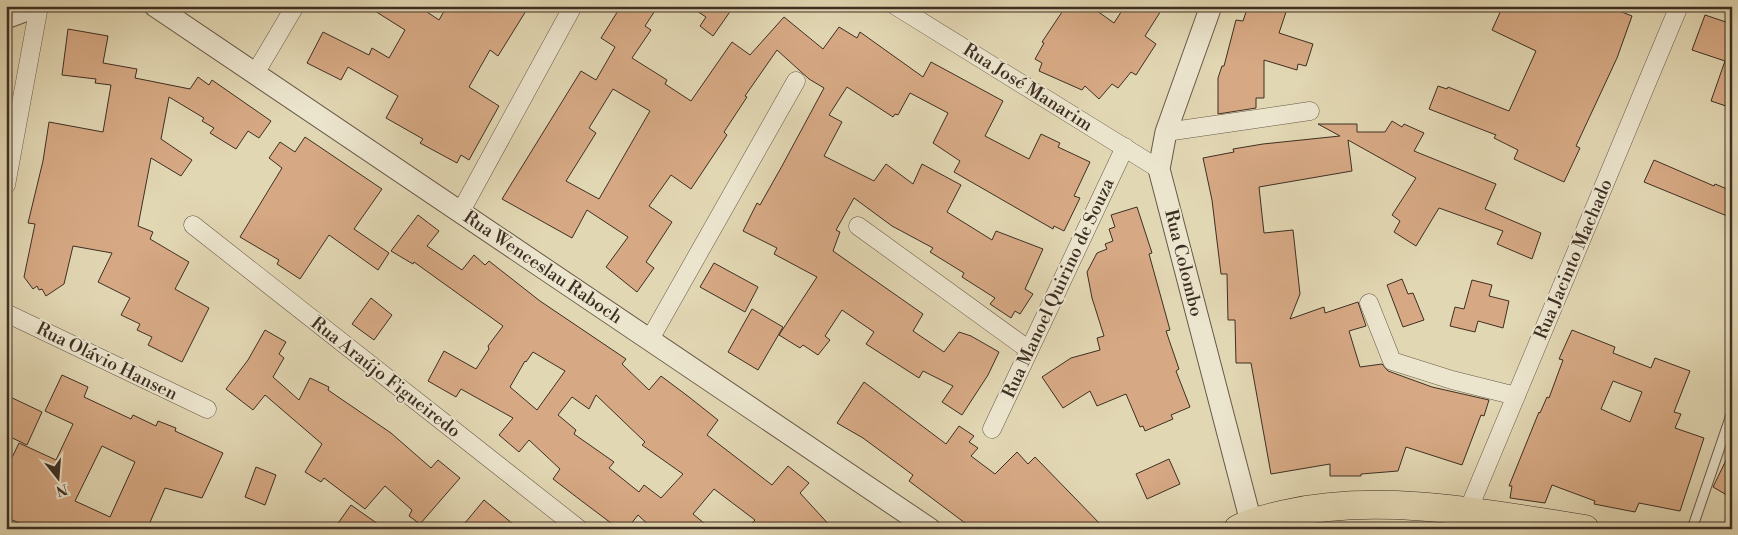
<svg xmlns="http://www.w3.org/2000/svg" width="1738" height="535" viewBox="0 0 1738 535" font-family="'Libre Bodoni',serif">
	<rect width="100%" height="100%" fill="#e2d7b3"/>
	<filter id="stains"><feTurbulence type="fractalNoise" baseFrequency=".004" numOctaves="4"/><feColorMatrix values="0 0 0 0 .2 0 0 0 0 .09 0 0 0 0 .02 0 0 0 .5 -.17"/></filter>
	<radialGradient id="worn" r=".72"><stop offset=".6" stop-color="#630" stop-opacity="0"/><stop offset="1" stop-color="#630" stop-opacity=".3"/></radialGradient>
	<g fill="#d6a984" stroke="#3e2f23" fill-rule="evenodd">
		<polygon points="367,6 418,6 439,20 447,6 529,6 498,56 490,50 469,87 499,106 469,160 461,155 457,163 420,143 423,139 386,118 398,96 348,67 341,80 307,63 323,32 369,55 372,48 389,58 405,30"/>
		<path d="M621,6h37l-13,20 6,4 -19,28 35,22 -2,4 26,17 41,-59 18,13 34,-38 39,32 16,-22 18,11 3,-6 63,45 8,-15 72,39 -18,35 44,23 12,-25 19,9 -2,4 32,15 -16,34 6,2 -16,33 -10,-5 -1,3 -99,-57 6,-11 -27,-18 15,-30 -38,-20 -12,22 -3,-1 -2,3 -46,-30 -18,28 13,7 -18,34 50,25 12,-17 27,20 9,-20 39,21 -14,27 45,28 4,-9 47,18 -18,40 8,5 -13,20 -5,-3 -4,7 -21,-14 5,-6 -33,-21 2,-4 -34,-21 3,-4 -41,-22 -38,-28 -18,32 4,2 -7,19 90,63 -10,17 31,21 15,-20 12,4 28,16 -11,23 -26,40 -20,-13 11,-16 -30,-15 -4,7 -53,-34 8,-12 -32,-22 -17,26 5,4 -12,15 -15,-10 -3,3 -21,-13 38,-58 -43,-23 3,-6 -34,-17 14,-28 3,2 22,-39 42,-78 -15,-9 -32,-29 -32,46 2,1 -23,35 3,3 -36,54 -20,-14 -22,31 23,16 -26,40 8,6 -17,24 -31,-25 22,-30 -41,-27 -15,28 -70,-39 79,-128 15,9 19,-33 -14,-9zM613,89l37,22 -51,88 -33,-18 30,-48 -7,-5z"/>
		<polygon points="689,6 734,6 713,36 700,26 706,17"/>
		<polygon points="1066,6 1090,6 1114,23 1125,6 1164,6 1145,36 1156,44 1136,75 1131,72 1118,88 1112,84 1099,99 1085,86 1082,90 1039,71 1042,63 1035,59 1044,43 1042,42"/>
		<polygon points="1248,6 1288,6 1279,33 1313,44 1306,66 1298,64 1297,70 1264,60 1264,98 1256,98 1256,108 1218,114 1218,78 1222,66 1224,66 1236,20 1243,21"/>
		<polygon points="1503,6 1607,6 1632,16 1617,58 1576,146 1580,148 1564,182 1514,159 1518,150 1494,138 1496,135 1429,109 1438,86 1447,89 1448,87 1509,111 1536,51 1492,30"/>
		<polygon points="1705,15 1732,24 1732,108 1711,101 1725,61 1692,50"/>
		<polygon points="68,29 108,36 103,63 137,69 135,78 190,89 198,77 209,85 212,80 271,121 259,138 248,131 236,149 210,133 214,128 202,121 204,118 169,97 161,139 192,160 181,176 151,158 138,226 153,232 150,239 189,262 175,289 209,308 182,362 148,345 152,337 137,330 140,324 121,315 130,298 98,282 112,253 73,246 64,284 46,296 42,289 39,290 37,286 33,289 24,277 35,224 28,223 43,161 49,122 103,132 111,85 95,83 96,79 62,75"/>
		<polygon points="1392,121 1402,127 1404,124 1424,133 1414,151 1496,184 1485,209 1541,233 1532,259 1497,244 1503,231 1439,208 1416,246 1394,232 1400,221 1392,215 1416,178 1348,140 1352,171 1259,187 1264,233 1293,230 1300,294 1290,319 1324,307 1325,313 1358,302 1366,326 1349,331 1360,367 1382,364 1388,371 1432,387 1489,400 1484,416 1481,415 1462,465 1406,447 1398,471 1361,474 1361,476 1330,476 1330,464 1271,474 1251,363 1236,363 1235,320 1228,320 1227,274 1221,274 1212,200 1203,158 1234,152 1233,149 1263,144 1340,136 1318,124 1357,124 1357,132 1385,132"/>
		<polygon points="305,137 382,189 354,229 389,253 378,270 329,235 300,279 277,264 279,260 240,237 282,168 269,158 280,142 295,152"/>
		<polygon points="1654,160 1714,186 1715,184 1732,191 1732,218 1644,182"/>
		<polygon points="1137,207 1152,253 1149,254 1170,330 1166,331 1179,369 1176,371 1190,407 1171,415 1173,419 1145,431 1143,426 1140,427 1126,394 1097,406 1090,391 1063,408 1042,377 1071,358 1100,350 1097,338 1104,336 1092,298 1087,272 1097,253 1107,249 1105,244 1113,241 1109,229 1115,227 1111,215"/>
		<path d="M418,215l21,16 -12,15 35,24 12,-15 11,10 4,-4 51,40 86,58 -4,5 27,26 12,-14 28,21 29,23 -11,15 65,50 16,-19 21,17 -9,10 33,36h-87l9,-9 -41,-31 -21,25 18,15h-58l-15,-14 -11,14h-8l-36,-27 -30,-23 7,-10 -31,-29 -10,12 -20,-17 14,-17 -52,-29 -5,8 -28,-16 16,-30 32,18 13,-20 -1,-3 15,-20 -89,-64 -1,2 -22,-13zM533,352l32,19 -28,39 -27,-23 15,-26 1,1zM596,395l49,47 -3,3 41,29 -22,24 -17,-13 -5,7 -30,-24 5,-6 -40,-28 2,-4 -18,-15 14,-18 17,12z"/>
		<polygon points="714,263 758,287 745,312 700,287"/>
		<polygon points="1402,279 1408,294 1413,293 1424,320 1403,327 1387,285"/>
		<polygon points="1472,280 1492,285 1489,296 1509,301 1503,328 1478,321 1475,332 1450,326 1455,307 1464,309"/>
		<polygon points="371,298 392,315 374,340 352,324"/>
		<polygon points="752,309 783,327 758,370 728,352"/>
		<polygon points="265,330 286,342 279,354 284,358 273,377 299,400 310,378 329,387 328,390 391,433 431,468 438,460 460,478 420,524 409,516 412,510 385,486 365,509 324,478 321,482 305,472 322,444 265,395 253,410 226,389 248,360"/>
		<path d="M1572,330l43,17 -2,6 38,15 4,-10 35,13 -16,41 7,2 -6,14 29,10 -24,73 -41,-8 -4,9 -41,-8 1,-3 -43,-16 -7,18 -35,-5 2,-12h-3l30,-74 1,1 7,-16 2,1 14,-38 -4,-1zM1613,381l29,11 -12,30 -29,-13z"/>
		<path d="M62,375l26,12 -4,10 47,22 2,-4 23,11 2,-5 18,7 -1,3 48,22 -21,45 -37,-10 -18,41h-115l-26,-12v-47l13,-27 37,17 17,-36 -28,-13zM102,446l33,16 -25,55 -35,-16z"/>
		<polygon points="864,382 946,444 959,426 974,436 969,442 978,448 971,456 995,474 1017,452 1028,464 1035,457 1105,529 973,529 909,481 913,475 863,438 837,423"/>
		<polygon points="6,395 42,412 27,445 6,435"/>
		<polygon points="1732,448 1732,498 1713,487"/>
		<polygon points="1169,459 1180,484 1147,499 1136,474"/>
		<polygon points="256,467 276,475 265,505 245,497"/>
		<polygon points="484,500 519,529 460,529"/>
		<polygon points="351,505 385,529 334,529"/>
	</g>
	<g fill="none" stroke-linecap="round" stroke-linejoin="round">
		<g stroke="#675947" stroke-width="11">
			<polyline id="service" points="1692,529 1732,412"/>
		</g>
		<g stroke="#675947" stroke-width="19">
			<g id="minor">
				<polyline points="896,6 1159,169"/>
				<polyline points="256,72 295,6"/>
				<polyline points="1166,132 1310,111"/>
				<polyline points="6,185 39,6"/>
				<polyline points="461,211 573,6"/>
				<polyline points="193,225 579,529"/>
				<polyline points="858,226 1029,350"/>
				<polyline points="1369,303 1392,361 1452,380 1516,396"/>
				<polyline points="6,313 207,409"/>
				<polyline points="650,339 796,81"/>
				<polyline points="992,429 1125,147"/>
				<polyline points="1467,513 1679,6"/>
			</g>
		</g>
		<g stroke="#675947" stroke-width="23">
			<g id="tertiary">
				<polyline points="155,6 930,529"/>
				<polyline points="1211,6 1166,132 1159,169 1251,522"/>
				<polyline points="6,18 38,6"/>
			</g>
		</g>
		<g stroke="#3e2f23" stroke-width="29">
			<path id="primary" d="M1238,529c15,-8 31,-11 47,-15 97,-22 203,0 300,15"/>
		</g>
		<use href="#service" stroke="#ece5ce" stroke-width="9"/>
		<use href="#minor" stroke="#ece5ce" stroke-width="18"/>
		<use href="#tertiary" stroke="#ece5ce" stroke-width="21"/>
		<use href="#primary" stroke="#e2d7b3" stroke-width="28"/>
	</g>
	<g text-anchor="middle" stroke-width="4" stroke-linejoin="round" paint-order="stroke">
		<g font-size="18" fill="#3e2f23" stroke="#ece5ce">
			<text transform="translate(1028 87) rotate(32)" y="6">Rua José Manarim</text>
			<text transform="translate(1573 259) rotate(-67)" y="6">Rua Jacinto Machado</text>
			<text transform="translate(1184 263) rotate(76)" y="6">Rua Colombo</text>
			<text transform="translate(543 267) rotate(34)" y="6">Rua Wenceslau Raboch</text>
			<text transform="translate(1058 288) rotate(-65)" y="6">Rua Manoel Quirino de Souza</text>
			<text transform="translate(107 361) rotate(26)" y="6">Rua Olávio Hansen</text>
			<text transform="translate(386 377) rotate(38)" y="6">Rua Araújo Figueiredo</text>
		</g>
	</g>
	<rect width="1738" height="535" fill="none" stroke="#e2d7b3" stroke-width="25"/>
	<rect x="8" y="8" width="1723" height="520" fill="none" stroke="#3e2f23" stroke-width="2.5"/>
	<rect x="12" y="12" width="1713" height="510" fill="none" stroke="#3e2f23"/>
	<g transform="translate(58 478) rotate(163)" stroke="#ece5ce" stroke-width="4" paint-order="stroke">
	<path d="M0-4L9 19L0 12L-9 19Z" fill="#3e2f23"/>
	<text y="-8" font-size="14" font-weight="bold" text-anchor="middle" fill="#3e2f23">N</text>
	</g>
	<rect width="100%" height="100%" filter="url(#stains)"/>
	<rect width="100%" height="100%" fill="url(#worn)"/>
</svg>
